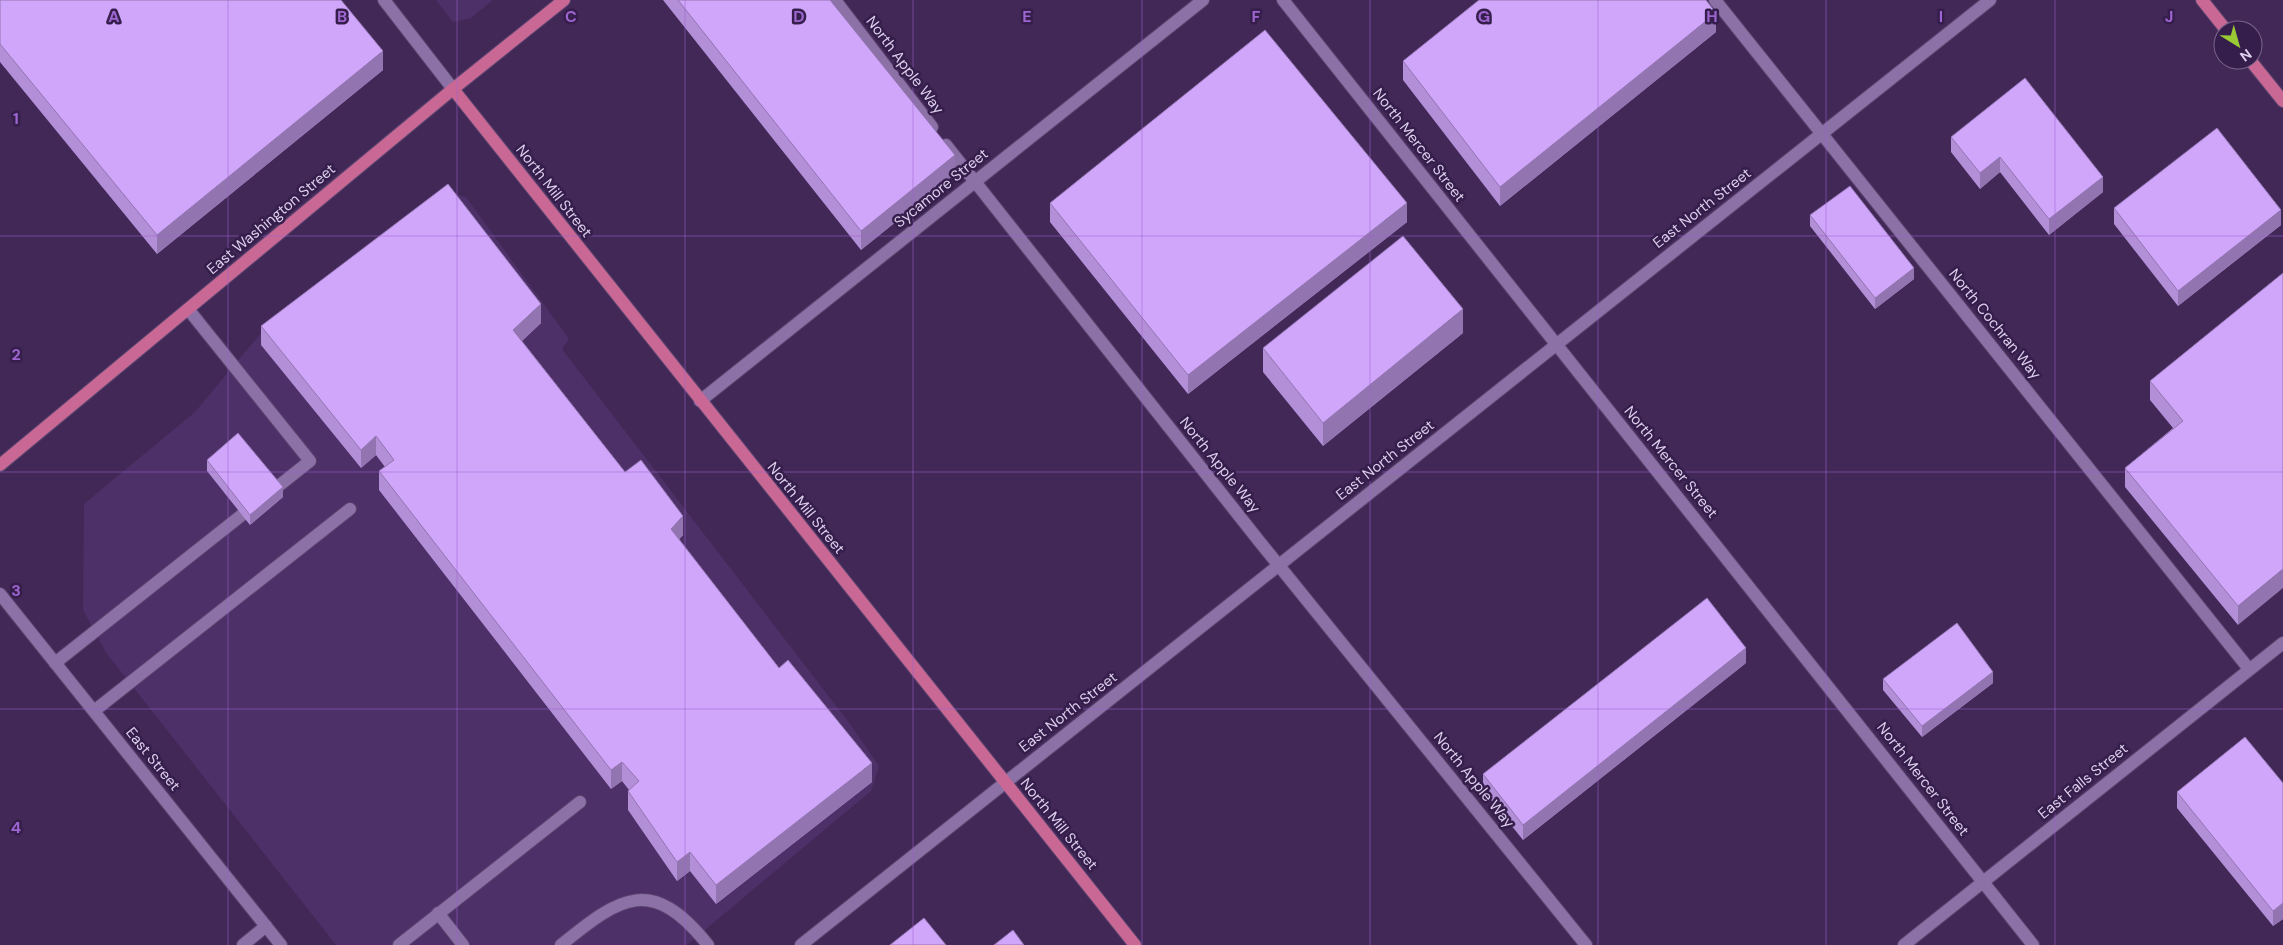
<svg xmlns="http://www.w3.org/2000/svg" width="2283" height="945" viewBox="0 0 2283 945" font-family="'DM Sans',sans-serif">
	<rect width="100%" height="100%" fill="#412857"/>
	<g fill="#4d3067">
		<polygon points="436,0 493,0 471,18 453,22"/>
		<polygon points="443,191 466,197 569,339 562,349 850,724 879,766 871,791 687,945 336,945 107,654 83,610 84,504 195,412 261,333"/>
	</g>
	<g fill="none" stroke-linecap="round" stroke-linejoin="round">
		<g stroke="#5a446e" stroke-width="14">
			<g id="minor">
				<polyline points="384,0 453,89"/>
				<polyline points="835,0 932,127"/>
				<polyline points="1283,0 2033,945"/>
				<polyline points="1715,0 2249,669"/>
				<polyline points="946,145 1259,541 1586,945"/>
				<polyline points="700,401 1203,0"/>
				<polyline points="0,594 281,945"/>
				<polyline points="55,663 310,461 188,309"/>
				<polyline points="94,711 350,509"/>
				<polyline points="438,913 463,945"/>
				<polyline points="243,945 266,926"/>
				<polyline points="399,945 580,802"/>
				<path d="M561,945c60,-49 91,-70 147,0"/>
				<polyline points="801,945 1990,0"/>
				<polyline points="1904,945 2283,643"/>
			</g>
		</g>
		<g stroke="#5a446e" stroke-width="14">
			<g id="major">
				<polyline points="2202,0 2226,30"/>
				<polyline points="2250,60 2283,101"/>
				<polyline points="453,89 1135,945"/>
				<polyline points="0,465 453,89 564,0"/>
			</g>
		</g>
		<use href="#minor" stroke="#8c71a7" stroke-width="12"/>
		<use href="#major" stroke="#c96895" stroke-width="12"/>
	</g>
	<g fill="#b38fd8">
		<polygon points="0,0 383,70 157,254 0,62"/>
		<polygon points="663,0 830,0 955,174 861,250"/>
		<polygon points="1716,32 1500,206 1403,80 1403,61"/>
		<polygon points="1951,137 2103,192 2049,235 2000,172 1980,189 1951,152"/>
		<polygon points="1050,203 1407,222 1188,394 1050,222"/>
		<polygon points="2114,208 2281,225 2178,306 2114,224"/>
		<polygon points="1810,215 1914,279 1875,309 1810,226"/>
		<polygon points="2283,273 2238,625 2125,487 2125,468 2173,428 2150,400 2150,381"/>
		<polygon points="541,323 522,341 625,472 683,535 679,539 779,668 872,782 716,904 690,871 677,881 628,810 628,791 629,790 622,781 611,789 379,490 379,471 385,467 376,455 361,468 261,345 261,326"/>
		<polygon points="1463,333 1323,446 1263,372 1263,348"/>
		<polygon points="207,460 283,497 250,525 207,471"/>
		<polygon points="1746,663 1523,840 1483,790 1483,774"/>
		<polygon points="1883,679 1993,683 1922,737 1883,690"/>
		<polygon points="2283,783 2283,919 2273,926 2177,808 2177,792"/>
	</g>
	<g fill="#9274b0">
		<polygon points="1716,13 1716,32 1500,206 1500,187"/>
		<polygon points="383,51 383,70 157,254 157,235"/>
		<polygon points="955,155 955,174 861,250 861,231"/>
		<polygon points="2000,157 2000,172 1980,189 1980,173"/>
		<polygon points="2103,177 2103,192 2049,235 2049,219"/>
		<polygon points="1407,203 1407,222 1188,394 1188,375"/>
		<polygon points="2281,210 2281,225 2178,306 2178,291"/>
		<polygon points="1914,268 1914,279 1875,309 1875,298"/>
		<polygon points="541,304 541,323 513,349 513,330"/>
		<polygon points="1463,309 1463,333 1323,446 1323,423"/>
		<polygon points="376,436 376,455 361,468 361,450"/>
		<polygon points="283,487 283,497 250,525 250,515"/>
		<polygon points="683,516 683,535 671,548 671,529"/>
		<polygon points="2283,569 2283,588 2238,625 2238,606"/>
		<polygon points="1746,648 1746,663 1523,840 1523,825"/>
		<polygon points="1993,672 1993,683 1922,737 1922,726"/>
		<polygon points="622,762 622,781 611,789 611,770"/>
		<polygon points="872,763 872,782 716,904 716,885"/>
		<polygon points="690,852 690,871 677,881 677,862"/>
		<polygon points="2283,903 2283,919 2273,926 2273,911"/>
	</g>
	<g fill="#d0a6fb" stroke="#9274b0">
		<polygon points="0,0 341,0 383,51 157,235 0,44"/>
		<polygon points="678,0 830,0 955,155 861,231"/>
		<polygon points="1479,0 1706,0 1716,13 1500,187 1403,61"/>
		<polygon points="1265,30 1407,203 1188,375 1050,203"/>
		<polygon points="2025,78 2103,177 2049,219 2000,157 1980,173 1951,137"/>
		<polygon points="2217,128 2281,210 2178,291 2114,208"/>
		<polygon points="448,184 541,304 513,330 625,472 641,460 683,516 671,529 779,668 788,660 872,763 716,885 690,852 677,862 628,791 639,781 622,762 611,770 379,471 394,460 376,436 361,450 261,326"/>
		<polygon points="1850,186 1914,268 1875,298 1810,215"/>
		<polygon points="1403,236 1463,309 1323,423 1263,348"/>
		<polygon points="2283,273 2283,569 2238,606 2125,468 2183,421 2150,381"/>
		<polygon points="238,433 283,487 250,515 207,460"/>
		<polygon points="1707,598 1746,648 1523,825 1483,774"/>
		<polygon points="1957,623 1993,672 1922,726 1883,679"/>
		<polygon points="2245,737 2283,783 2283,903 2273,911 2177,792"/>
		<polygon points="924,918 946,945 890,945"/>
		<polygon points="1013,930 1024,945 994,945"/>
	</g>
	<path fill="none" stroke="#9d65cf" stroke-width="1" stroke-opacity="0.55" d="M228,0v945M457,0v945M685,0v945M913,0v945M1142,0v945M1370,0v945M1598,0v945M1826,0v945M2055,0v945M0,236h2283M0,472h2283M0,709h2283"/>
	<g text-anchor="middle" stroke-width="5" stroke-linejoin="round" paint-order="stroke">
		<g font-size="15" fill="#ddcfed" stroke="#361e4c">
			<text transform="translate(905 65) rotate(53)" y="5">North Apple Way</text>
			<text transform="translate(1419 145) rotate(52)" y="5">North Mercer Street</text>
			<text transform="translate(941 188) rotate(-39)" y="5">Sycamore Street</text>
			<text transform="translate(554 191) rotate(52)" y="5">North Mill Street</text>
			<text transform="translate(1702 208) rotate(-38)" y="5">East North Street</text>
			<text transform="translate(271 219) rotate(-40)" y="5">East Washington Street</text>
			<text transform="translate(1995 324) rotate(51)" y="5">North Cochran Way</text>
			<text transform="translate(1385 460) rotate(-38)" y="5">East North Street</text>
			<text transform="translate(1671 462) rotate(51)" y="5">North Mercer Street</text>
			<text transform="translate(1220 465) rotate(51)" y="5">North Apple Way</text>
			<text transform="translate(806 508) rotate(51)" y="5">North Mill Street</text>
			<text transform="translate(1068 712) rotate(-38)" y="5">East North Street</text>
			<text transform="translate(153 759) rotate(51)" y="5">East Street</text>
			<text transform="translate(1923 779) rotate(52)" y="5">North Mercer Street</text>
			<text transform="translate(1474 780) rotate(51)" y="5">North Apple Way</text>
			<text transform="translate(2083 781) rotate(-39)" y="5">East Falls Street</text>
			<text transform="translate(1059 824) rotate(51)" y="5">North Mill Street</text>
		</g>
	</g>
	<g font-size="16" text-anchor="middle" font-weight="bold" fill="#9d65cf" stroke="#361e4c" stroke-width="5" stroke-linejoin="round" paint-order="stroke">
		<text x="114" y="22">A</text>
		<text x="342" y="22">B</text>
		<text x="571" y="22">C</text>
		<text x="799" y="22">D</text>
		<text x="1027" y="22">E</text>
		<text x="1256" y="22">F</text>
		<text x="1484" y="22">G</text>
		<text x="1712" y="22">H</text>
		<text x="1941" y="22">I</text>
		<text x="2169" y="22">J</text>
		<text x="16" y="124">1</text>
		<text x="16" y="360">2</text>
		<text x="16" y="596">3</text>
		<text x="16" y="833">4</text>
	</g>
	<g transform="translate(2238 45) rotate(143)"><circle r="24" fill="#361e4c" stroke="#79658c"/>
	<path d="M0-4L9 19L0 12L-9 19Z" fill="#9acb34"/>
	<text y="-8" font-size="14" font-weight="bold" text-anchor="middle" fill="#ddcfed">N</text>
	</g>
</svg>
